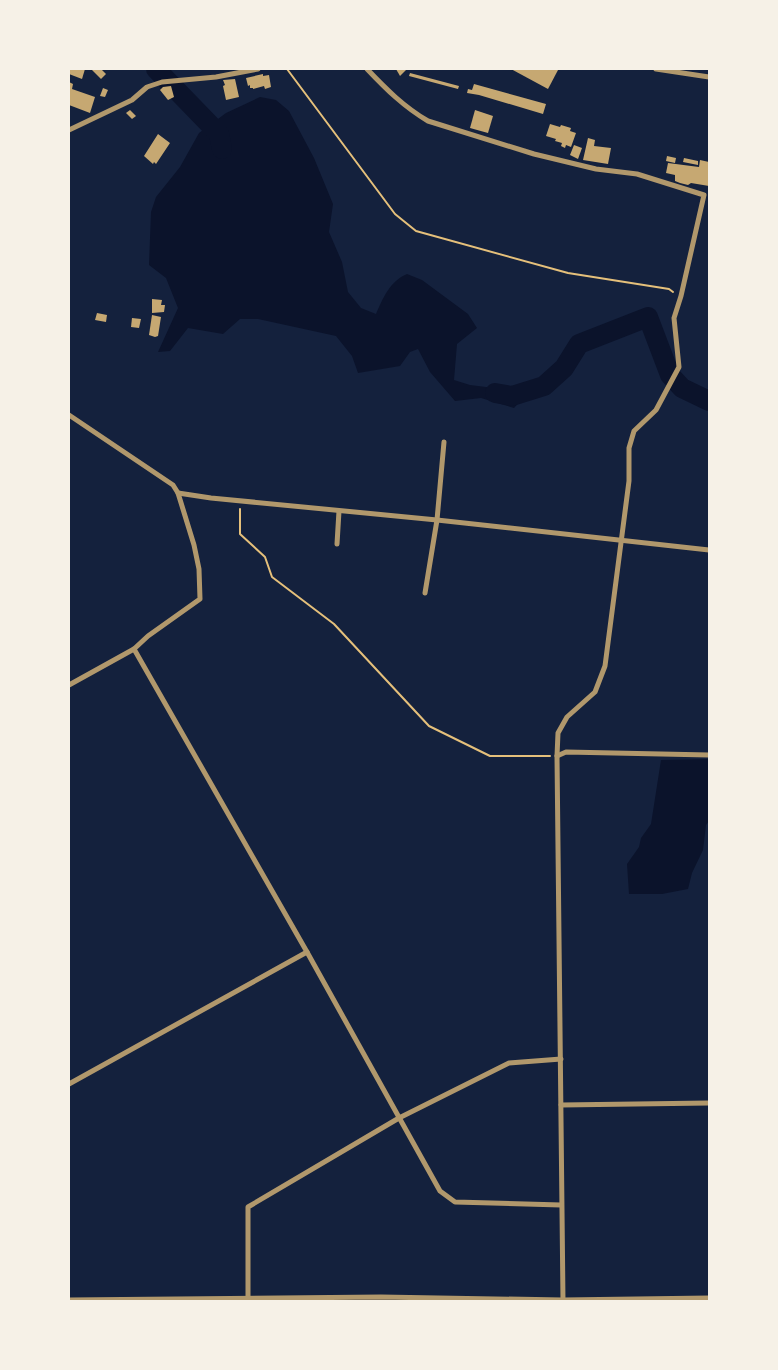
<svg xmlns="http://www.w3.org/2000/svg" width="778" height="1370" viewBox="0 0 778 1370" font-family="Ubuntu,sans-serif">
	<rect width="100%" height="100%" fill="#14213d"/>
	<g fill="#0b132b">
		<path d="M260,97l16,3 13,11 25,47 19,46 -4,28 13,30 6,30 13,16 15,6c7,-16 14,-33 31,-40l15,6 46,34 9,14 -20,16 -3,36 16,5 49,6 6,5 -11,12 -33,-10 -26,3 -25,-29 -12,-23 -8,3 -10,14 -42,7 -6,-17 -16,-20 -78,-17h-18l-17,15 -35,-6 -18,23 -12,1 20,-44 -12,-30 -17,-13 2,-53 5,-15 24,-30 19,-34 27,-20z"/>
		<polygon points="709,759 709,821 706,825 703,850 692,873 688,889 662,894 629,894 627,864 639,847 641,838 651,824 661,760"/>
	</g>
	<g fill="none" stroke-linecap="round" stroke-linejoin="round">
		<g stroke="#0b132b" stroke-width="20">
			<polyline points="156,69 219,134 222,149"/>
			<polyline points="495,393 512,396 544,386 564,368 579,344 648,317 670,375 682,388 709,401"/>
		</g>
	</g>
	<g fill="#c6a872">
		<polygon points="69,69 85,69 82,79 69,74"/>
		<polygon points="91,69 101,69 106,74 101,79"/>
		<polygon points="396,69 407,69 400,76"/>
		<polygon points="511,69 556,69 558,70 548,89"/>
		<polygon points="410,73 459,86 458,89 409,76"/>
		<polygon points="263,74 263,76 269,75 271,87 265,89 264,86 253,89 253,88 250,88 250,85 248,86 246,78"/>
		<polygon points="235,79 239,97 226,100 223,86 225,85 223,80"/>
		<polygon points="69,82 73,84 72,89 95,97 90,113 69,105"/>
		<polygon points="474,84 546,104 543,114 479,95 467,93 468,89 472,90"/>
		<polygon points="171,86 174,97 168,100 160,90 163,87"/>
		<polygon points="103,88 108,90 105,97 100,96"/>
		<polygon points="130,110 136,116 132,119 126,113"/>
		<polygon points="475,110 493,116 488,133 470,128"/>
		<polygon points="550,124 560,127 561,125 571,128 570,131 576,133 571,147 566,145 565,148 561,146 562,143 555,141 556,139 546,136"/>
		<polygon points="158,134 170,143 156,164 154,162 153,164 144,156"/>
		<polygon points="588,138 595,140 594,146 611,148 608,164 583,160"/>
		<polygon points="574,145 582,148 578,159 570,155"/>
		<polygon points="667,156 676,158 675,163 666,161"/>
		<polygon points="684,158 698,161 698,165 683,162"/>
		<polygon points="700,160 709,162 709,186 691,183 688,185 680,183 675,181 675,175 666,173 668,163 699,167"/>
		<polygon points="152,299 162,300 161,305 165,305 164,312 152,313"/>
		<polygon points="97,313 107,315 106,322 95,320"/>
		<polygon points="152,315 161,317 158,336 155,337 149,335"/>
		<polygon points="132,318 141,319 139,328 131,327"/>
	</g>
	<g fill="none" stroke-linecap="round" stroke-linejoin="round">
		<g stroke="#e5c07b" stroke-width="2">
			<polyline points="287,69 395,214 416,231 568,273 669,289 673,292"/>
			<polyline points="240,509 240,534 265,557 272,577 334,624 429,726 490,756 550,756"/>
		</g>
		<g stroke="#b1986c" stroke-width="5">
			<path d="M367,69c19,20 37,38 61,52l106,33 62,15 41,5 67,21 -23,101 -7,22 5,49 -23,43 -22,21 -5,17v33l-24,185 -10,26 -28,25 -9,16 -1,23 6,545"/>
			<polyline points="656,69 709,77"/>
			<polyline points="69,130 132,100 147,87 162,82 216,77 258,69"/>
			<polyline points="69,415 173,485 178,493 194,545 199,569 200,599 148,636 134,649 69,685"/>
			<polyline points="178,493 211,498 437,520 709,550"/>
			<polyline points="337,544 339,511"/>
			<polyline points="425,593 437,520 444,442"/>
			<polyline points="134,649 307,952 440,1191 455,1202 561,1205"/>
			<polyline points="557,756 566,752 709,755"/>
			<polyline points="69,1084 307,952"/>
			<polyline points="561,1105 709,1103"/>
			<polyline points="69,1300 381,1297 563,1300 709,1298"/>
			<polyline points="248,1301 248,1207 399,1118 509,1063 561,1059"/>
		</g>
	</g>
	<rect width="778" height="1370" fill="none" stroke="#f6f1e7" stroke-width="140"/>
</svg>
